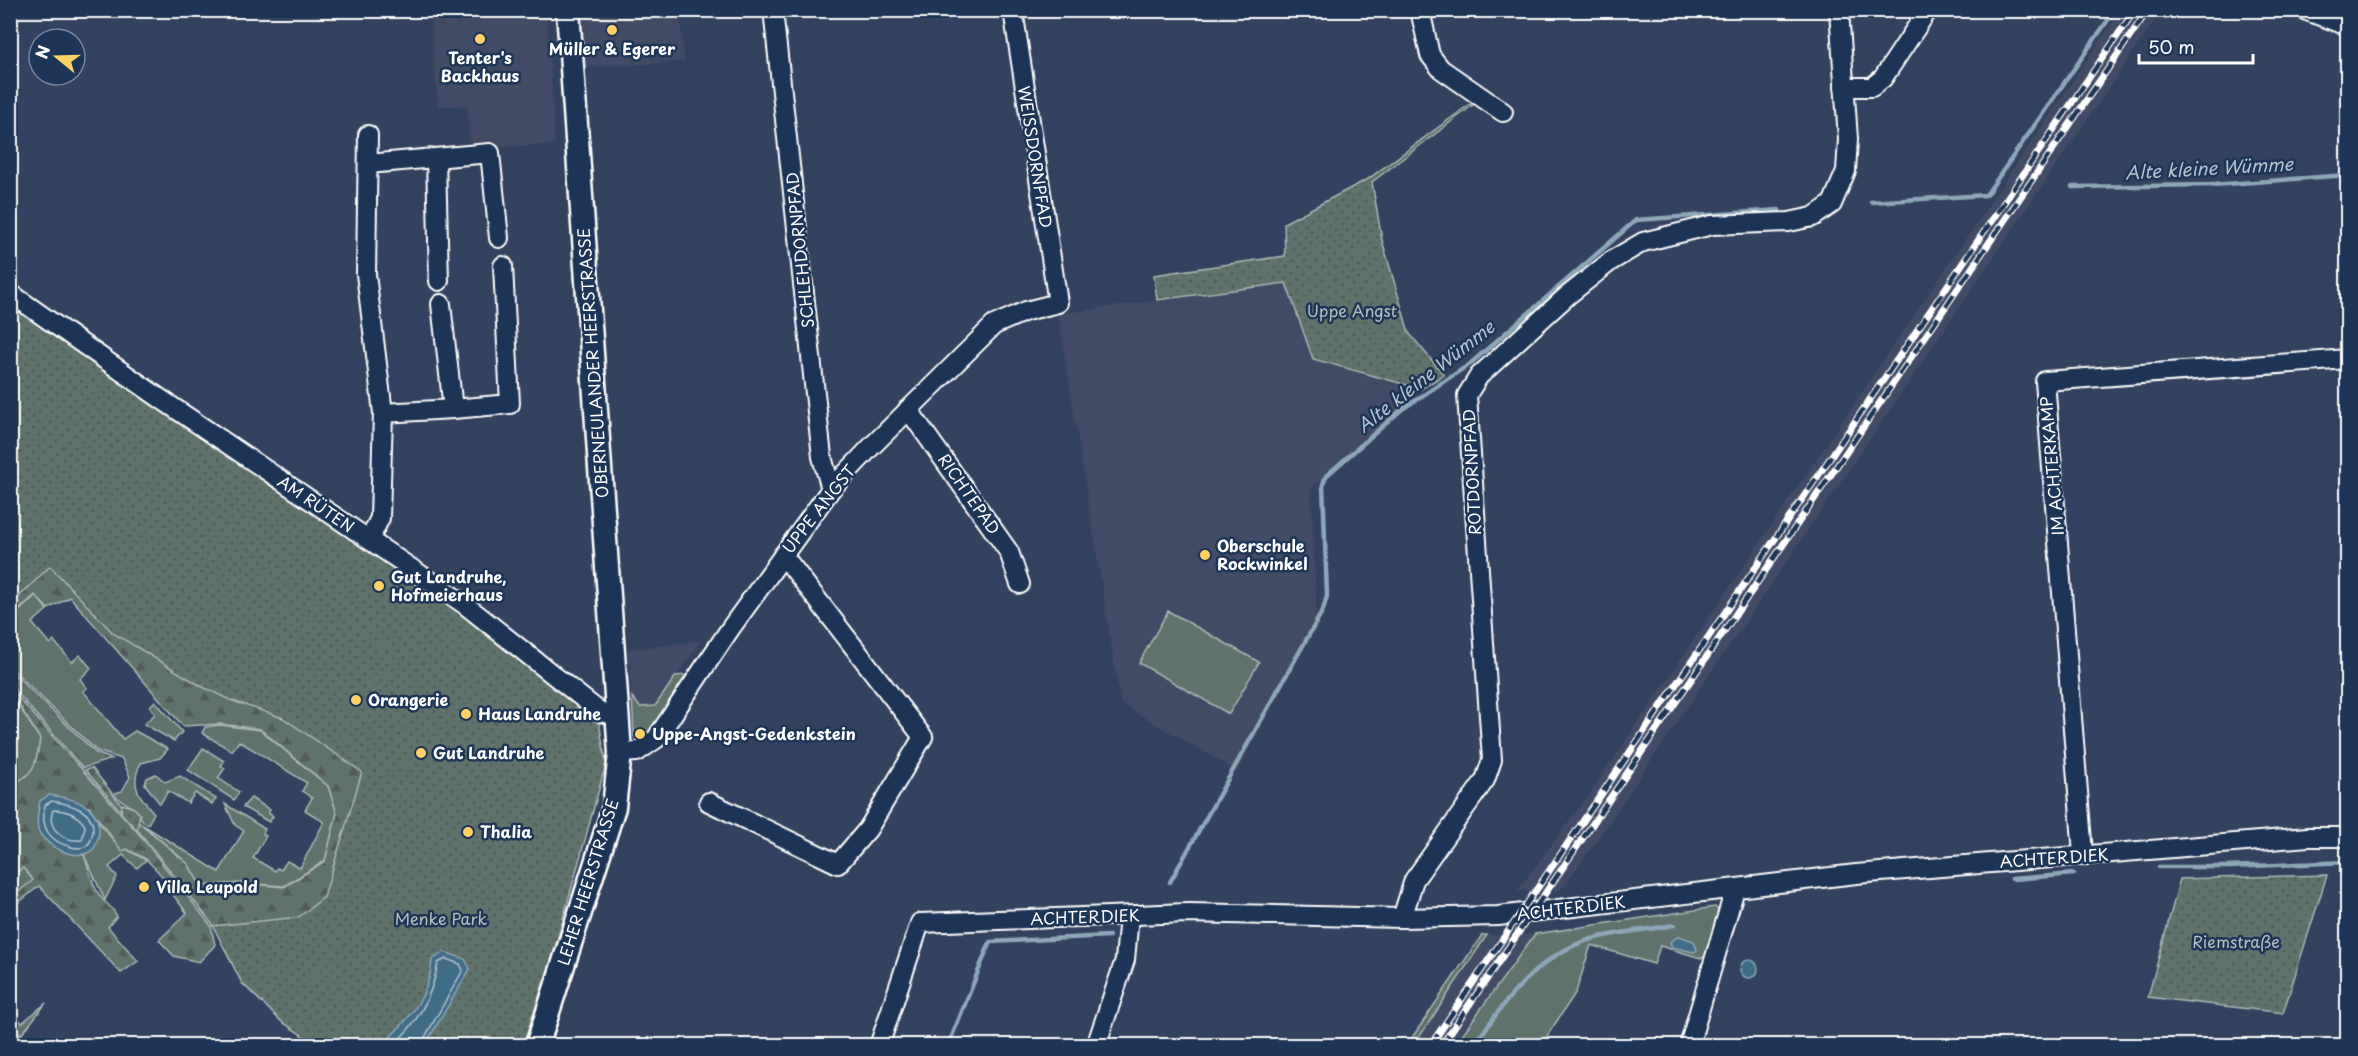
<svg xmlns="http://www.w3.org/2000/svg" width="2358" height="1056" viewBox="0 0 2358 1056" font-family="'Playpen Sans',sans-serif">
	<defs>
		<pattern id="forest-firs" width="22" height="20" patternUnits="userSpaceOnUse" patternTransform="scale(1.5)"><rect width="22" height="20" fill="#5e726c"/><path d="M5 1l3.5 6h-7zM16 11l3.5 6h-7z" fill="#535b59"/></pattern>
		<pattern id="park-dots" width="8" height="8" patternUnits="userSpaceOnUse" patternTransform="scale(1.5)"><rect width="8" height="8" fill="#5e726c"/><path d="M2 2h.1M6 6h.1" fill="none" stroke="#535b59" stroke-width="1.8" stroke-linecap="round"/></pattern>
	</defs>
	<rect width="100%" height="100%" fill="#33425f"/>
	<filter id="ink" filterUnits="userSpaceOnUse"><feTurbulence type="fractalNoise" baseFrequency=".0167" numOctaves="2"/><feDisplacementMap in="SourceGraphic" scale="12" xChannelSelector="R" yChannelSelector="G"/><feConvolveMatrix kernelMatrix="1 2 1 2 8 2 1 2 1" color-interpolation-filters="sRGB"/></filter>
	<g filter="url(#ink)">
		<g fill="#424b65">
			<polygon points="2121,10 2161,11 1591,849 1561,890 1517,891 1588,796"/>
			<polygon points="430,11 547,11 555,144 470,149 467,105 438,107"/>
			<polygon points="582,11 680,11 684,62 586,67"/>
			<polygon points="1287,283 1313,359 1421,389 1311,488 1317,622 1237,771 1121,704 1058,314"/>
			<polygon points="702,640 655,706 640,708 632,697 627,650"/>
			<polygon points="1535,934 1454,1045 1414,1046 1487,935"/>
		</g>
		<g fill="#5e726c" stroke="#aeb8b6" stroke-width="1.5">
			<path d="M36,595l11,15 -15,13 18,21 4,-3 18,21 8,-7 11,13 -11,11 7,9 -4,3 40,48 12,-8 33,18 -8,9 -19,5c-12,22 -2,33 13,50l-6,11 -5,-2c-5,-15 -19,-18 -30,-28l9,-3 8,-14 -8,-18 -25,-8 -86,-83v-49z"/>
			<polygon points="1168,611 1259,662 1229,714 1139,663"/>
			<polygon points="688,675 643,742 637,741 634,736 632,697 640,707 655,706 676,676"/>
			<path d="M10,692l30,47c-3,23 -6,38 -29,45z"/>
			<polygon points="155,701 182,732 174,741 144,724 155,714 150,706"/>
			<polygon points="219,725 260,730 328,786 337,813 325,861 284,886 243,883 201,886 188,864 143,825 219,872 244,831 235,825 225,804 265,829 263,834 266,836 253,858 275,871 277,868 281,870 287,861 300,868 324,822 305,810 312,798 302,791 307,783 239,741 232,751 202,733 205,727"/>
			<polygon points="203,748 224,761 221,766 225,768 218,778 239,792 234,800 188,770"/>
			<polygon points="156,774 165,782 180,776 216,799 212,804 195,793 188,803 168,791 160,804 145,784 147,778"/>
			<polygon points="251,798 270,810 268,813 273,816 269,822 243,807"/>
			<path d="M98,821l24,30 4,-2 20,11 -9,8 -14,-13 -14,12 8,9 -12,24 -21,-45c14,-9 15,-18 14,-34z"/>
			<polygon points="23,868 34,880 11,898 11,876"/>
			<polygon points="1715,907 1720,912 1706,957 1701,958 1660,946 1654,964 1591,945 1576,992 1541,1045 1454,1046 1535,934"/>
			<polygon points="46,1003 22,1034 11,1025 15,1015 22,1023"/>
		</g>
		<g fill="url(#forest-firs)" stroke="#aeb8b6" stroke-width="1.5">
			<polygon points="11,487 330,680 523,1045 317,1045 281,1021 242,983 213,925 140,833 85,770 92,768 127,812 188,864 201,886 243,883 284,887 325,861 337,813 328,786 260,729 220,724 183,726 70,597 48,609 35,595 11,617"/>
			<polygon points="10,670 96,753 112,759 83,768 11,686"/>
			<path d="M10,688l129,146 72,92 4,19 -16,17 -25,-6 -15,-16 28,-27 -23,-30 2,-3 -20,-21 -19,-10 -5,2 -33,-44 -51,23c11,17 25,22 46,25 5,14 9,35 20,46 6,5 9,8 13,15l-9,11 30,34 -17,12 -82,-87 -28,23v-11l22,-18 -10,-12 -12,8v-92c23,-7 26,-22 29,-45l-29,-47z"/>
			<polygon points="1482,935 1487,935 1414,1045 1407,1045"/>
		</g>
		<g fill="url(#park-dots)" stroke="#aeb8b6" stroke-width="1.5">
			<polygon points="1470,104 1473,105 1372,182 1382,240 1409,333 1444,375 1421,389 1313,359 1286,283 1157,300 1154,275 1285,256 1284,223 1368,179"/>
			<polygon points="11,306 359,545 377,552 442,597 599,722 606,764 553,955 523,1045 317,1045 281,1021 242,983 213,926 299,917 324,897 362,772 283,718 230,700 201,686 113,633 50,566 11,605"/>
			<polygon points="122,804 134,808 140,814 137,830 121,813"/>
			<polygon points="2327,875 2283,1013 2148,997 2180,879"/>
		</g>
		<g fill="#416c88" stroke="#8da7b8" stroke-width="1.5">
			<path d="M49,795c22,3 51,9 50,37 0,5 -3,14 -6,17 -15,15 -50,-3 -55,-20 -2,-9 0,-19 2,-28z"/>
			<polygon points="1679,936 1694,941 1697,950 1694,952 1672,947 1670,942"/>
			<path d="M444,952l21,7 5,10 -45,76h-43c25,-24 48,-48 50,-85z"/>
			<circle cx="1749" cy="969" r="9"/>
		</g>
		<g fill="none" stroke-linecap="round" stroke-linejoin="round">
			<g stroke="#b3c4cf" stroke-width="1.5">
				<path d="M52,801c18,3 47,10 40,35 -1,5 -3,9 -8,11 -4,2 -9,1 -13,0 -23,-6 -31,-20 -26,-42z"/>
				<path d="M53,810c13,0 25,4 32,16l-3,14c-18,2 -36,-11 -29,-30z"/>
				<path d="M391,1046c27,-21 41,-51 47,-83l8,-4 14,5 3,6 -43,76"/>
			</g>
			<g stroke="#8da7b8" stroke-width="4.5">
				<polyline points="2072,187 2212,185 2348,175"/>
				<polyline points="1871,202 1986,195 2115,10"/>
				<polyline points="2159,867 2228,867 2348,862"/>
				<polyline points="2012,879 2074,874"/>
				<polyline points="1170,882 1323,610 1327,596 1323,484 1326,476 1401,410 1470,364 1636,220 1779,210"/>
				<polyline points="948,1046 990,942 1109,936"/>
				<path d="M1474,1046c29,-44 66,-93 118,-107 26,-7 55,-9 82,-14"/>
			</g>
			<g stroke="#fff" stroke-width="22">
				<g id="minor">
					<polyline points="773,10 822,457 831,489"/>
					<polyline points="1420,10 1430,55 1441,69 1503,112"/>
					<polyline points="2304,10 2348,26"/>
					<polyline points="1844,87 1872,87 1883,78 1928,10"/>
					<polyline points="368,135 366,274 383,413 380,518 369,540"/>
					<polyline points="436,158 439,281"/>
					<polyline points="368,164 490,153 499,238"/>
					<polyline points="10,293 158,397 464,604 600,712 619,716"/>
					<polyline points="453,409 510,404 503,266"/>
					<polyline points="908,409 1009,552 1020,584"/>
					<polyline points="383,413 453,409 441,304"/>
					<polyline points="620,753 637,752 656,739 730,629 831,489 871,447 994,325 1026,311 1058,303 1013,10"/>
					<polyline points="709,802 838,864 868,829 923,737 783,555"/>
					<polyline points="2083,854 2045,381 2348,359"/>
					<polyline points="1402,918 1414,880 1485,780 1492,760 1467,395 1479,376 1567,296 1611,261 1643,242 1712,225 1789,222 1813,217 1832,204 1846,171 1848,139 1839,10"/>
					<polyline points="10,1040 17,1046"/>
					<polyline points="879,1046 920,923 1188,913 1402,918 1498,916 1856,874 2308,837 2348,837"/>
					<polyline points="1096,1046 1125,960 1129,916"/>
					<polyline points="1689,1046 1735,889"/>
				</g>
			</g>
			<g stroke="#fff" stroke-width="27">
				<polyline id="major" points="537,1046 614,807 620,753 568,10"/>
			</g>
			<use href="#minor" stroke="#1d3557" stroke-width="18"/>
			<use href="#major" stroke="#1d3557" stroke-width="22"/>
			<g stroke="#fff" stroke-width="7">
				<g id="rail">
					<polyline points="1430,1046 2135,10"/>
					<polyline points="1441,1046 2148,10"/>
				</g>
			</g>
			<use href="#rail" stroke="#1d3557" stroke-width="4.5" stroke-dasharray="14" stroke-linecap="butt"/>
		</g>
	</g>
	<g fill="#ffd166" stroke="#1d3557" stroke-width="2">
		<circle cx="612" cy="30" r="6"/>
		<circle cx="480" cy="39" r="6"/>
		<circle cx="1205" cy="555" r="6"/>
		<circle cx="379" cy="586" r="6"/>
		<circle cx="356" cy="700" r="6"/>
		<circle cx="466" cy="714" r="6"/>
		<circle cx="640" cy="734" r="6"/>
		<circle cx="421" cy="753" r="6"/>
		<circle cx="468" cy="832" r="6"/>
		<circle cx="144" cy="887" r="6"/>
	</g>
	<g text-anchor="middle" stroke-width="5" stroke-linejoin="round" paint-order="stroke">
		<g font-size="16" font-weight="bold" fill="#fff" stroke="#1d3557" text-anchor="start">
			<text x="612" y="55" text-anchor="middle">Müller &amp; Egerer</text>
			<text x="480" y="64" text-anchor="middle">Tenter's<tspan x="480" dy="18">Backhaus</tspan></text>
			<text x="1217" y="552">Oberschule<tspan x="1217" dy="18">Rockwinkel</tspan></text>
			<text x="391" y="583">Gut Landruhe,<tspan x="391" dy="18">Hofmeierhaus</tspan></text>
			<text x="368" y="706">Orangerie</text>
			<text x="478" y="720">Haus Landruhe</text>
			<text x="652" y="740">Uppe-Angst-Gedenkstein</text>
			<text x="433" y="759">Gut Landruhe</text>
			<text x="480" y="838">Thalia</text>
			<text x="156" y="893">Villa Leupold</text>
		</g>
		<g font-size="16" fill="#fff" stroke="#1d3557">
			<text transform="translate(1035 157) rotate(81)" y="6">WEISSDORNPFAD</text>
			<text transform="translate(800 250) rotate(-96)" y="6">SCHLEHDORNPFAD</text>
			<text transform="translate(593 363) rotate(-94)" y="6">OBERNEULANDER HEERSTRASSE</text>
			<text transform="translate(2052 466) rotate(-95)" y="6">IM ACHTERKAMP</text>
			<text transform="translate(1472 472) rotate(-93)" y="6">ROTDORNPFAD</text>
			<text transform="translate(969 494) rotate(55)" y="6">RICHTEPAD</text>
			<text transform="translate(316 504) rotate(34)" y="6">AM RÜTEN</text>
			<text transform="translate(819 509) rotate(-52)" y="6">UPPE ANGST</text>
			<text transform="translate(2054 858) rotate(-4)" y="6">ACHTERDIEK</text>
			<text transform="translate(588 882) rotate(-73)" y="6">LEHER HEERSTRASSE</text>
			<text transform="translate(1571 908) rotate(-7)" y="6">ACHTERDIEK</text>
			<text transform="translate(1085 917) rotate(-2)" y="6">ACHTERDIEK</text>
		</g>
		<g font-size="16" fill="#b7c0bd" stroke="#1d3557">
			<text x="1352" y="317">Uppe Angst</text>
			<text x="441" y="925">Menke Park</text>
			<text x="2236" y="948">Riemstraße</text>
		</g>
		<g font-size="18" font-style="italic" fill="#b3c4cf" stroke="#1d3557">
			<text transform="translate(2209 169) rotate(-3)" y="6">Alte kleine Wümme</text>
			<text transform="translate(1426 377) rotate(-38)" y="6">Alte kleine Wümme</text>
		</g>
	</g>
	<rect width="2358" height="1056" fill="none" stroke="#1d3557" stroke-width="36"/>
	<rect x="18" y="18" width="2322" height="1020" fill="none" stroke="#fff" stroke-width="2" filter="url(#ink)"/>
	<g transform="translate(57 57) rotate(289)"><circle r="28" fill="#1d3557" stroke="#77869a" stroke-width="1.5"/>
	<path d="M0-4.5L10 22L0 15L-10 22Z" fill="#ffd166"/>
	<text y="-9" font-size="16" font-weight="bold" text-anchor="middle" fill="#ffffff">N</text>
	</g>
	<path d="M2139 54v9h114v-9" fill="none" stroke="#ffffff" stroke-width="3"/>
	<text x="2148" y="54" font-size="18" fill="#ffffff" stroke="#1d3557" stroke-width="4.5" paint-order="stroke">50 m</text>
</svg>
